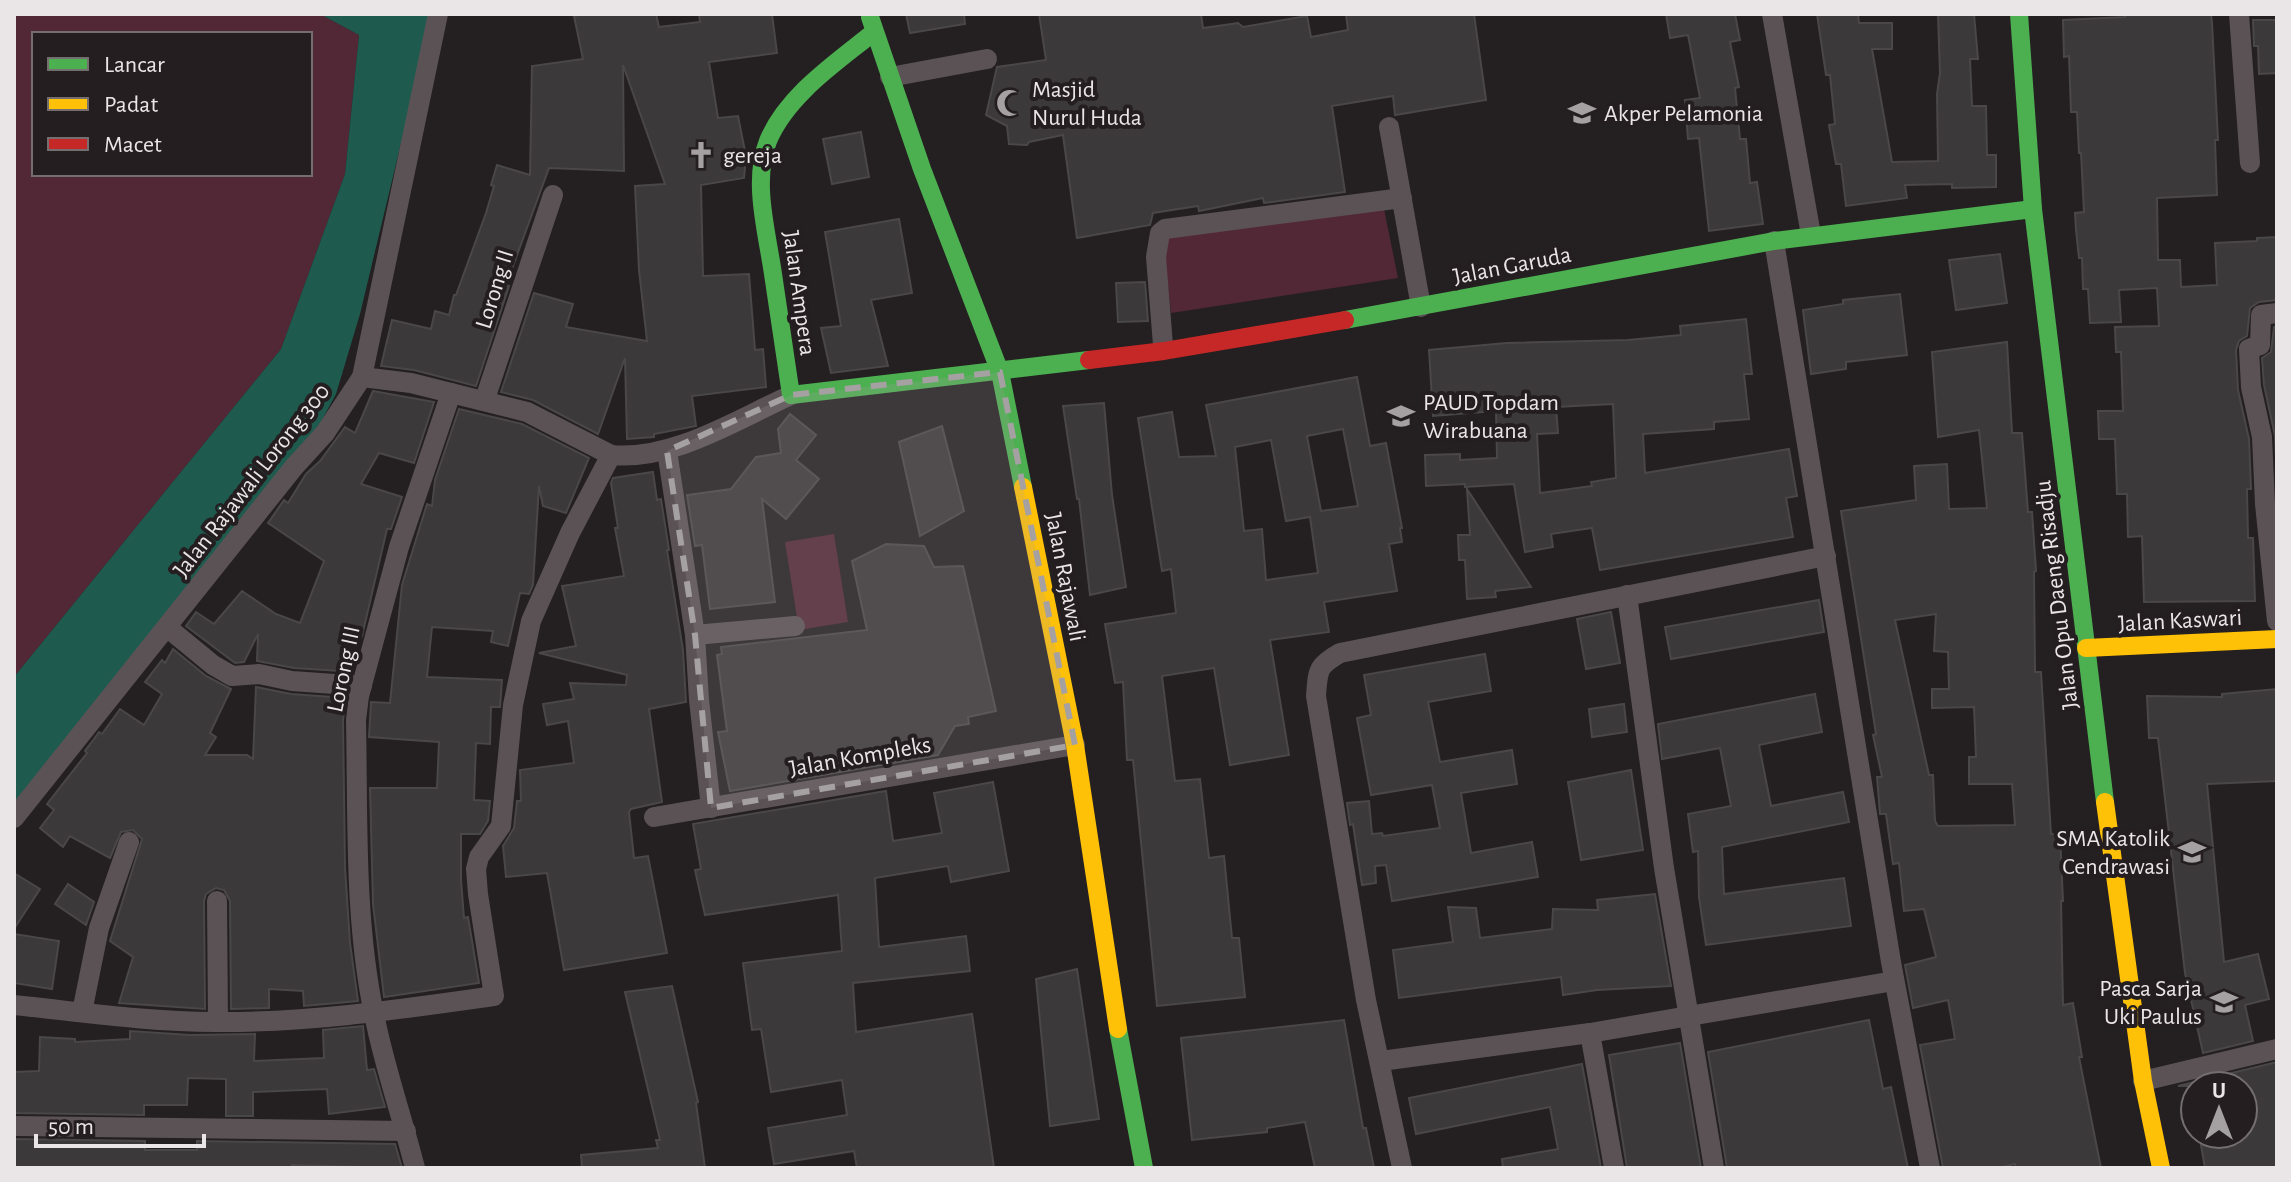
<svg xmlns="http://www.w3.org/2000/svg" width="2291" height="1182" viewBox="0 0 2291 1182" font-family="'Alegreya Sans',sans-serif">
	<rect width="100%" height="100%" fill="#241f21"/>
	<g fill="#532836" fill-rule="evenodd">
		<path d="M14,14h306l39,21 -14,139 -64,175 -267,328zM34,34h276v140h-276z"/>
		<polygon points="1384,209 1398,278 1171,313 1163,239"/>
		<polygon points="834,534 848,622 799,630 785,542"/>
	</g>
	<polygon fill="#1e5b4e" points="320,14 432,14 360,314 336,394 316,431 14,806 14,677 281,349 345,174 359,35"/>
	<g fill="#3c393a" stroke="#4a4748" stroke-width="2" fill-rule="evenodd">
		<polygon points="585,14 656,14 659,27 700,22 699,14 772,14 777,53 709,62 718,118 738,116 746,156 744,178 701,185 703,276 749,274 755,350 763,349 766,387 692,396 696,426 654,434 654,437 627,439 625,358 598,434 533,400 501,392 534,293 573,304 566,327 647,341 639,270 635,186 665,184 623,65 624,171 549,168 506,285 509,286 476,386 414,370 381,366 392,320 431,329 435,311 449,315 454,295 456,295 486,213 494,186 491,185 497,165 530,175 532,66 583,59 574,16"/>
		<polygon points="906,14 964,14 965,24 910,33"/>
		<polygon points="1039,14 1201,14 1203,28 1238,23 1243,27 1307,16 1311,37 1348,30 1346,14 1474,14 1486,100 1395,115 1393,96 1332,106 1345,192 1264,203 1263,198 1199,211 1198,206 1153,213 1150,225 1077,238 1063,135 1029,142 1027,145 1009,144 1007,126 986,115 997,67 1046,60"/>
		<polygon points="1666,14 1735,14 1740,40 1730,42 1739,87 1735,88 1740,139 1746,139 1750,183 1757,182 1763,224 1709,231 1699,138 1688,139 1685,100 1700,98 1688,35 1670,38"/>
		<polygon points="1817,14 1858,14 1859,23 1892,23 1892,49 1872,49 1892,162 1938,161 1937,94 1940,73 1938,14 1974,14 1978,59 1970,59 1972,106 1986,106 1987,155 1996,155 1996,187 1952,188 1952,184 1905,185 1907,198 1846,206 1841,164 1836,164 1829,125 1835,124 1830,75 1826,75"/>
		<polygon points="2125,14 2211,14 2212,23 2218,140 2215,140 2217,195 2157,198 2158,260 2180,260 2181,287 2217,285 2215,243 2257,241 2257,238 2277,237 2277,300 2259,302 2250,308 2247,336 2239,341 2236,350 2238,390 2249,439 2251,489 2247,489 2248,538 2253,538 2255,601 2144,602 2142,536 2128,537 2127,494 2117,494 2115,439 2099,439 2098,411 2123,411 2121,352 2116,352 2115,327 2159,326 2157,288 2119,290 2121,322 2090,323 2088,289 2083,289 2082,258 2079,258 2076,230 2075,213 2084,212 2081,153 2079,153 2077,112 2071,112 2069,56 2064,57 2063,20 2125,17"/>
		<polygon points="2253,20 2277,20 2277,73 2259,74 2258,46 2254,46"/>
		<polygon points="861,132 869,177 832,184 823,139"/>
		<polygon points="899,219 912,293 871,300 888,366 831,373 821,328 841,326 825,232"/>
		<polygon points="2000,254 2007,303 1956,310 1949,260"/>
		<polygon points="1145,282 1148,321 1118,322 1116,283"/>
		<polygon points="1900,294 1907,355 1846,362 1846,369 1811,374 1803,310 1843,304 1843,300"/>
		<path d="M1746,319l6,55h-8l5,45 -35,3v7l-71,5 2,39 144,-24 8,47 -11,2 7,39 -193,33 -8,-42 -41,6 2,13 -28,5 -11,-68 -49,3v-3l-39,2 -1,-31 35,-1v6l37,-2 -1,-47 -63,5 -4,-66 78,-7 121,-3 53,-5 -1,-9zM1613,404l3,74 -25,4 1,4 -52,7 -3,-59 21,-1 -2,-26z"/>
		<polygon points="2277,326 2277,481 2275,436 2264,385 2262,358 2271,352 2274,327"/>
		<path d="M2007,342l5,91h10l6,79h4l4,59 -2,1 1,100h6l10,162h9l3,67h-2l2,104 10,-2 9,54h-3l22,111h-85l-1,-4 -18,4h-54l-23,-123 35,-6 -7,-39 -35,8 -8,-43 31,-8 -12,-48 -20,2 -5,-48 -6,1 -7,-50h-6l-3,-37h5l-9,-42 3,-1 -35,-223 75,-11 -2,-34 33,-2 2,45 38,-1 -8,-78 -41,7 -6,-85zM1936,614l-2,37 14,1 1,37h-17v19l42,-1 2,50h-7v27h43l3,41 -77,1 -3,-5 -2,-46h-4l-34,-155z"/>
		<path d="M1357,377l13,69 16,-3 16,85h-2l2,14 -13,2 8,47 -73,11 5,30 -59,8 19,115 -59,10 -16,-97 -52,8 13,105 25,-2 9,79 15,-2 8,82h7l6,59 -88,9 -24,-246h-6l-4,-78 -8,1 -10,-59 71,-11 -5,-44 -9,2 -24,-153 34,-6 7,45 37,-1 -10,-51zM1343,429l15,77 -37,5 -14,-75zM1271,440l15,81 24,-4 8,56 -52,7 -4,-51 -18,2 -9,-84z"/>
		<polygon points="373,391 434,402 414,463 379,453 361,484 402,497 391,529 387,529 362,636 349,634 340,671 294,668 257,661 258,634 244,662 235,663 186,626 196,612 214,624 242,591 276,614 300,623 324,561 268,523 284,500 288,503 306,474 320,461 345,427 355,433"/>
		<polygon points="1104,403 1112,495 1126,587 1090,595 1079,499 1077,499 1063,406"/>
		<polygon points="459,409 522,424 589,458 566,513 543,506 539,486 533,585 529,594 520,593 508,646 491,642 493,631 432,627 427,677 502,680 500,707 491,707 490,744 476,743 474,800 490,801 488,821 480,834 461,834 461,880 464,918 468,917 479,983 384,997 373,904 370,788 437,788 439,742 369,737 371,702 390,703 402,585 427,504 432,506 435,480"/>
		<polygon points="790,414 816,435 796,460 819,479 786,519 762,499 775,602 710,609 702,545 695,546 687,495 731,489 756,457 781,453 778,429"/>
		<polygon points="942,426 964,511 920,536 899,442"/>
		<polygon points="653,472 657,500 661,499 669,550 667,550 683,650 686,702 649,709 662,802 631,809 629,812 634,858 648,856 667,953 564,970 547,873 506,877 503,846 514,828 517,801 521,801 520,770 574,763 568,721 547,725 543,704 574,699 570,683 626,685 627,675 539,653 576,646 562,586 624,576 615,528 618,528 611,483 613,478"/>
		<polygon points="1467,489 1531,587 1495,591 1496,597 1467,599 1465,560 1459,560 1458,535 1470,535"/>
		<polygon points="886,544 924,546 934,567 963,566 996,711 968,717 969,724 955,726 938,755 730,791 718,732 727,731 717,655 722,654 721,647 867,630 852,561"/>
		<polygon points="1819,600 1824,632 1671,659 1665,627"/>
		<polygon points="1611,612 1620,663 1586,669 1577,619"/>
		<polygon points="173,649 206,676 231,689 210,733 216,737 205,755 247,755 253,759 256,687 291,694 346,698 343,720 345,868 350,943 358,1001 304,1006 303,991 269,989 269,1008 231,1009 230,901 224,890 216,888 206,894 204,901 205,1009 119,1003 133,957 110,941 142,839 133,830 121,832 110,858 70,836 63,847 40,828 54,810 47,804 87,753 85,751 94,739 99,732 102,734 120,709 144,725 162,694 145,682 162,660 165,663"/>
		<polygon points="1485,654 1491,691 1428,702 1440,762 1512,750 1517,784 1461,793 1471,853 1532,842 1538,877 1392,901 1386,865 1375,866 1376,883 1362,885 1353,824 1350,825 1347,803 1369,801 1372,834 1382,833 1383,836 1440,828 1432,785 1371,795 1357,718 1371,715 1364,675"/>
		<polygon points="2277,689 2277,781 2207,784 2224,962 2258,954 2269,999 2245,1005 2253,1041 2203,1053 2185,973 2158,738 2149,738 2147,696 2222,697 2222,694"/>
		<polygon points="1815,694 1822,732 1759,745 1771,806 1843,792 1849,822 1722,847 1724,894 1844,878 1851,926 1706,945 1699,897 1698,851 1693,852 1688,814 1731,806 1720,748 1662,759 1658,724"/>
		<polygon points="1624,704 1627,732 1592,737 1589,709"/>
		<polygon points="1631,770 1643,850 1581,860 1568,782"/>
		<polygon points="993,782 1009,871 951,882 948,866 875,878 879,947 966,936 970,971 853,983 856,1032 972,1014 994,1168 857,1168 854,1151 774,1164 768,1128 847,1115 842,1080 771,1092 761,1029 752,1030 743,963 842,951 838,895 705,915 695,870 701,869 693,824 886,791 893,841 942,833 934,793"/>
		<polygon points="14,873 40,889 14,929"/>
		<polygon points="68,884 94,902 86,925 55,904"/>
		<polygon points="1655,894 1671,986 1597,990 1563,995 1561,977 1399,998 1393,950 1453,942 1448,907 1476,908 1480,938 1552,929 1553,909 1598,910 1597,900"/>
		<polygon points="14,934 59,941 52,989 14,983"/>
		<polygon points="1077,969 1099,1119 1050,1126 1036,979"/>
		<polygon points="672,986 698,1102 696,1103 705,1168 582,1168 581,1155 658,1148 656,1140 660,1140 625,992"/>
		<polygon points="1344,1020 1363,1128 1366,1128 1374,1168 1315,1168 1305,1122 1267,1128 1267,1132 1192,1140 1181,1038"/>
		<polygon points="1869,1020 1883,1089 1891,1087 1908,1168 1727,1168 1708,1052"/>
		<polygon points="363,1026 367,1070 374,1069 385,1107 329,1114 327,1089 253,1092 253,1116 226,1116 226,1079 188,1078 187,1105 144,1105 144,1115 15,1113 14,1072 39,1071 40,1037 75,1039 75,1042 130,1039 130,1031 190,1035 255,1034 254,1061 324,1058 323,1030"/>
		<polygon points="1680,1043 1701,1168 1627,1168 1609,1055"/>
		<polygon points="2277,1062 2277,1168 2205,1168 2199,1134 2243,1134 2243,1086 2178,1086"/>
		<polygon points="1582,1064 1601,1168 1503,1168 1502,1159 1558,1149 1550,1107 1416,1134 1409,1098"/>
		<polygon points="14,1139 145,1141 145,1150 197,1150 197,1141 395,1144 402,1168 292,1165 292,1168 14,1168"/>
	</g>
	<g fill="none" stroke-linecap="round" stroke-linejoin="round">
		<g stroke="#5b5255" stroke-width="20">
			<polyline points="1772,14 1811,235"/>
			<polyline points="2239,14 2250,163"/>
			<polyline points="890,77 987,59"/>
			<polyline points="1389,127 1421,307"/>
			<polyline points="1774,241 1891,962 1930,1168"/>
			<polyline points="2277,313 2261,315 2260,345 2249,349 2251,387 2262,437 2265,504 2277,621"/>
			<polyline points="1163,345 1156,257 1160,233 1165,229 1402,198"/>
			<polyline points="362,377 438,14"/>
			<polyline points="485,399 553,195"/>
			<polyline points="667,451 695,635 699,700 711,808"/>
			<polyline points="1627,595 1664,868 1714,1168"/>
			<polyline points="168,628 213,665 232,676 259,674 292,681 362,686"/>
			<polyline points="695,635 795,626"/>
			<polyline points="654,817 1075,745"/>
			<path d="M14,818l280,-351 31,-34 37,-56 49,6 116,29 84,43c61,6 125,-35 180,-60"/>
			<polyline points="217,901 218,1022"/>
			<path d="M14,1005c67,7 134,17 201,17 93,1 187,-13 279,-26l-16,-102 -2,-25 3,-12 22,-31 12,-121 18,-84 39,-88 41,-78"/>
			<polyline points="82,1012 99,928 129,842"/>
			<polyline points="1590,1033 1614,1168"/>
			<polyline points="1381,1061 1590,1033 1894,981"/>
			<polyline points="2143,1081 2277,1049"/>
			<polyline points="14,1126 406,1131"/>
			<path d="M415,1168c-13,-52 -31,-102 -41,-154 -20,-96 -16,-197 -18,-294l3,-24 40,-149 52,-154"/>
			<path d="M1402,1168l-36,-168 -50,-304c2,-26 1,-30 24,-43l486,-97"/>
		</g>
		<g stroke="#4caf50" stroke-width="18">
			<polyline points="2019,14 2033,209 2105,802"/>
			<polyline points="870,17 922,169 1000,372 1023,487"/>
			<path d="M874,32c-37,30 -87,63 -106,109 -16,40 -1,91 5,133 6,40 12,81 18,121l298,-35"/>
			<polyline points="1345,320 1774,241 2033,209"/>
			<polyline points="1118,1029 1144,1168"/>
		</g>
		<g stroke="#ffc107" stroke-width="18">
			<polyline points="1023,487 1075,745 1118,1029"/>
			<polyline points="2086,648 2277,639"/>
			<polyline points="2105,802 2143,1081 2161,1168"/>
		</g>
		<polyline stroke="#c62828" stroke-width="18" points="1089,360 1164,351 1345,320"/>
	</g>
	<path fill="#a5a0a1" fill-opacity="0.2" stroke="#a5a0a1" stroke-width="6" stroke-dasharray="16 10" stroke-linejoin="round" d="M1000,372l75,373 -364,63 -16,-173 -28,-184 124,-56z"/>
	<defs>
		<g id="mosque-bare" transform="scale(2.16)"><path d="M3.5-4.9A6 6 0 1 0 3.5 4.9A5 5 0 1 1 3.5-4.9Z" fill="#a5a0a1" stroke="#251e20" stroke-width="2.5" paint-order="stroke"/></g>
		<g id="school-bare" transform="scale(2.16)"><path d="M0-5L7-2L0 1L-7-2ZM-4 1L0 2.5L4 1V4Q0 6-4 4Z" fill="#a5a0a1" stroke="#251e20" stroke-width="2.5" paint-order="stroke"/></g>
		<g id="church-bare" transform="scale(2.16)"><path d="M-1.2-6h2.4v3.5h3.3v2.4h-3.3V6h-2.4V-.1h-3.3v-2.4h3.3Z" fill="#a5a0a1" stroke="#251e20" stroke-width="2.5" paint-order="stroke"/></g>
		<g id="university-bare" transform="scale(2.16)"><path d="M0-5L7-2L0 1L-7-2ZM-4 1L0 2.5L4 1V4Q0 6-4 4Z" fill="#a5a0a1" stroke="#251e20" stroke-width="2.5" paint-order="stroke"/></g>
	</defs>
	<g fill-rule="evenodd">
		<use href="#mosque-bare" x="1010" y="103"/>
		<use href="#school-bare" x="1582" y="113"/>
		<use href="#church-bare" x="701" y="155"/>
		<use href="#school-bare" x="1401" y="416"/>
		<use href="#school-bare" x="2192" y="852"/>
		<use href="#university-bare" x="2224" y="1002"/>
	</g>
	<g text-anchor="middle" stroke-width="8" stroke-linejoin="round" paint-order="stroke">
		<g font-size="24" fill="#eae5e6" stroke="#251e20" text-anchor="start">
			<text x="1032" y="97">Masjid<tspan x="1032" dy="28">Nurul Huda</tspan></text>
			<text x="1604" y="121">Akper Pelamonia</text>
			<text x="723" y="163">gereja</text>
			<text x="1423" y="410">PAUD Topdam<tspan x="1423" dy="28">Wirabuana</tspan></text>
			<text x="2170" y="846" text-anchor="end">SMA Katolik<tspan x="2170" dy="28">Cendrawasi</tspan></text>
			<text x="2202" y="996" text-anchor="end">Pasca Sarja<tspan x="2202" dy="28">Uki Paulus</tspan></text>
		</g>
		<g font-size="24" fill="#eae5e6" stroke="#251e20">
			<text transform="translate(1512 265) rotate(-11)" y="8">Jalan Garuda</text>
			<text transform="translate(494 289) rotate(-73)" y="8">Lorong II</text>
			<text transform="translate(800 293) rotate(82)" y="8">Jalan Ampera</text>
			<text transform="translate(251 480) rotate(-52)" y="8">Jalan Rajawali Lorong 300</text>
			<text transform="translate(1066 577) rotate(79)" y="8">Jalan Rajawali</text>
			<text transform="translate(2056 595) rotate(-97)" y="8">Jalan Opu Daeng Risadju</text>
			<text transform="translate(2180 620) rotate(-3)" y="8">Jalan Kaswari</text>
			<text transform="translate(343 669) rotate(-78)" y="8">Lorong III</text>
			<text transform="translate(860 756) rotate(-10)" y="8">Jalan Kompleks</text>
		</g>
	</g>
	<rect width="2291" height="1182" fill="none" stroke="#eae5e6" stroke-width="32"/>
	<rect x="32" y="32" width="280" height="144" fill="#251e20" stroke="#746e6f" stroke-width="2"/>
	<rect x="48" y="58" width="40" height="12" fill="#4caf50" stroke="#746e6f" stroke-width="2"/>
	<text x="104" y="72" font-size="24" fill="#eae5e6">Lancar</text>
	<rect x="48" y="98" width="40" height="12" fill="#ffc107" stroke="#746e6f" stroke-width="2"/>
	<text x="104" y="112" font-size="24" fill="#eae5e6">Padat</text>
	<rect x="48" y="138" width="40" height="12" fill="#c62828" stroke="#746e6f" stroke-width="2"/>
	<text x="104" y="152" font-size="24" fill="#eae5e6">Macet</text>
	<g transform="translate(2219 1110)"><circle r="38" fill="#251e20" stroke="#746e6f" stroke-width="2"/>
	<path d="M0-6L14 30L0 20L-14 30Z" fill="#a5a0a1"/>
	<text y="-12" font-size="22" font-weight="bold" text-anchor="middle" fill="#eae5e6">U</text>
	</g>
	<path d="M36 1134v12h168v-12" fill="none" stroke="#eae5e6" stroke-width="4"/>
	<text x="48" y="1134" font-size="24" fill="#eae5e6" stroke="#251e20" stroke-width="6" paint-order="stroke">50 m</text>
</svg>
